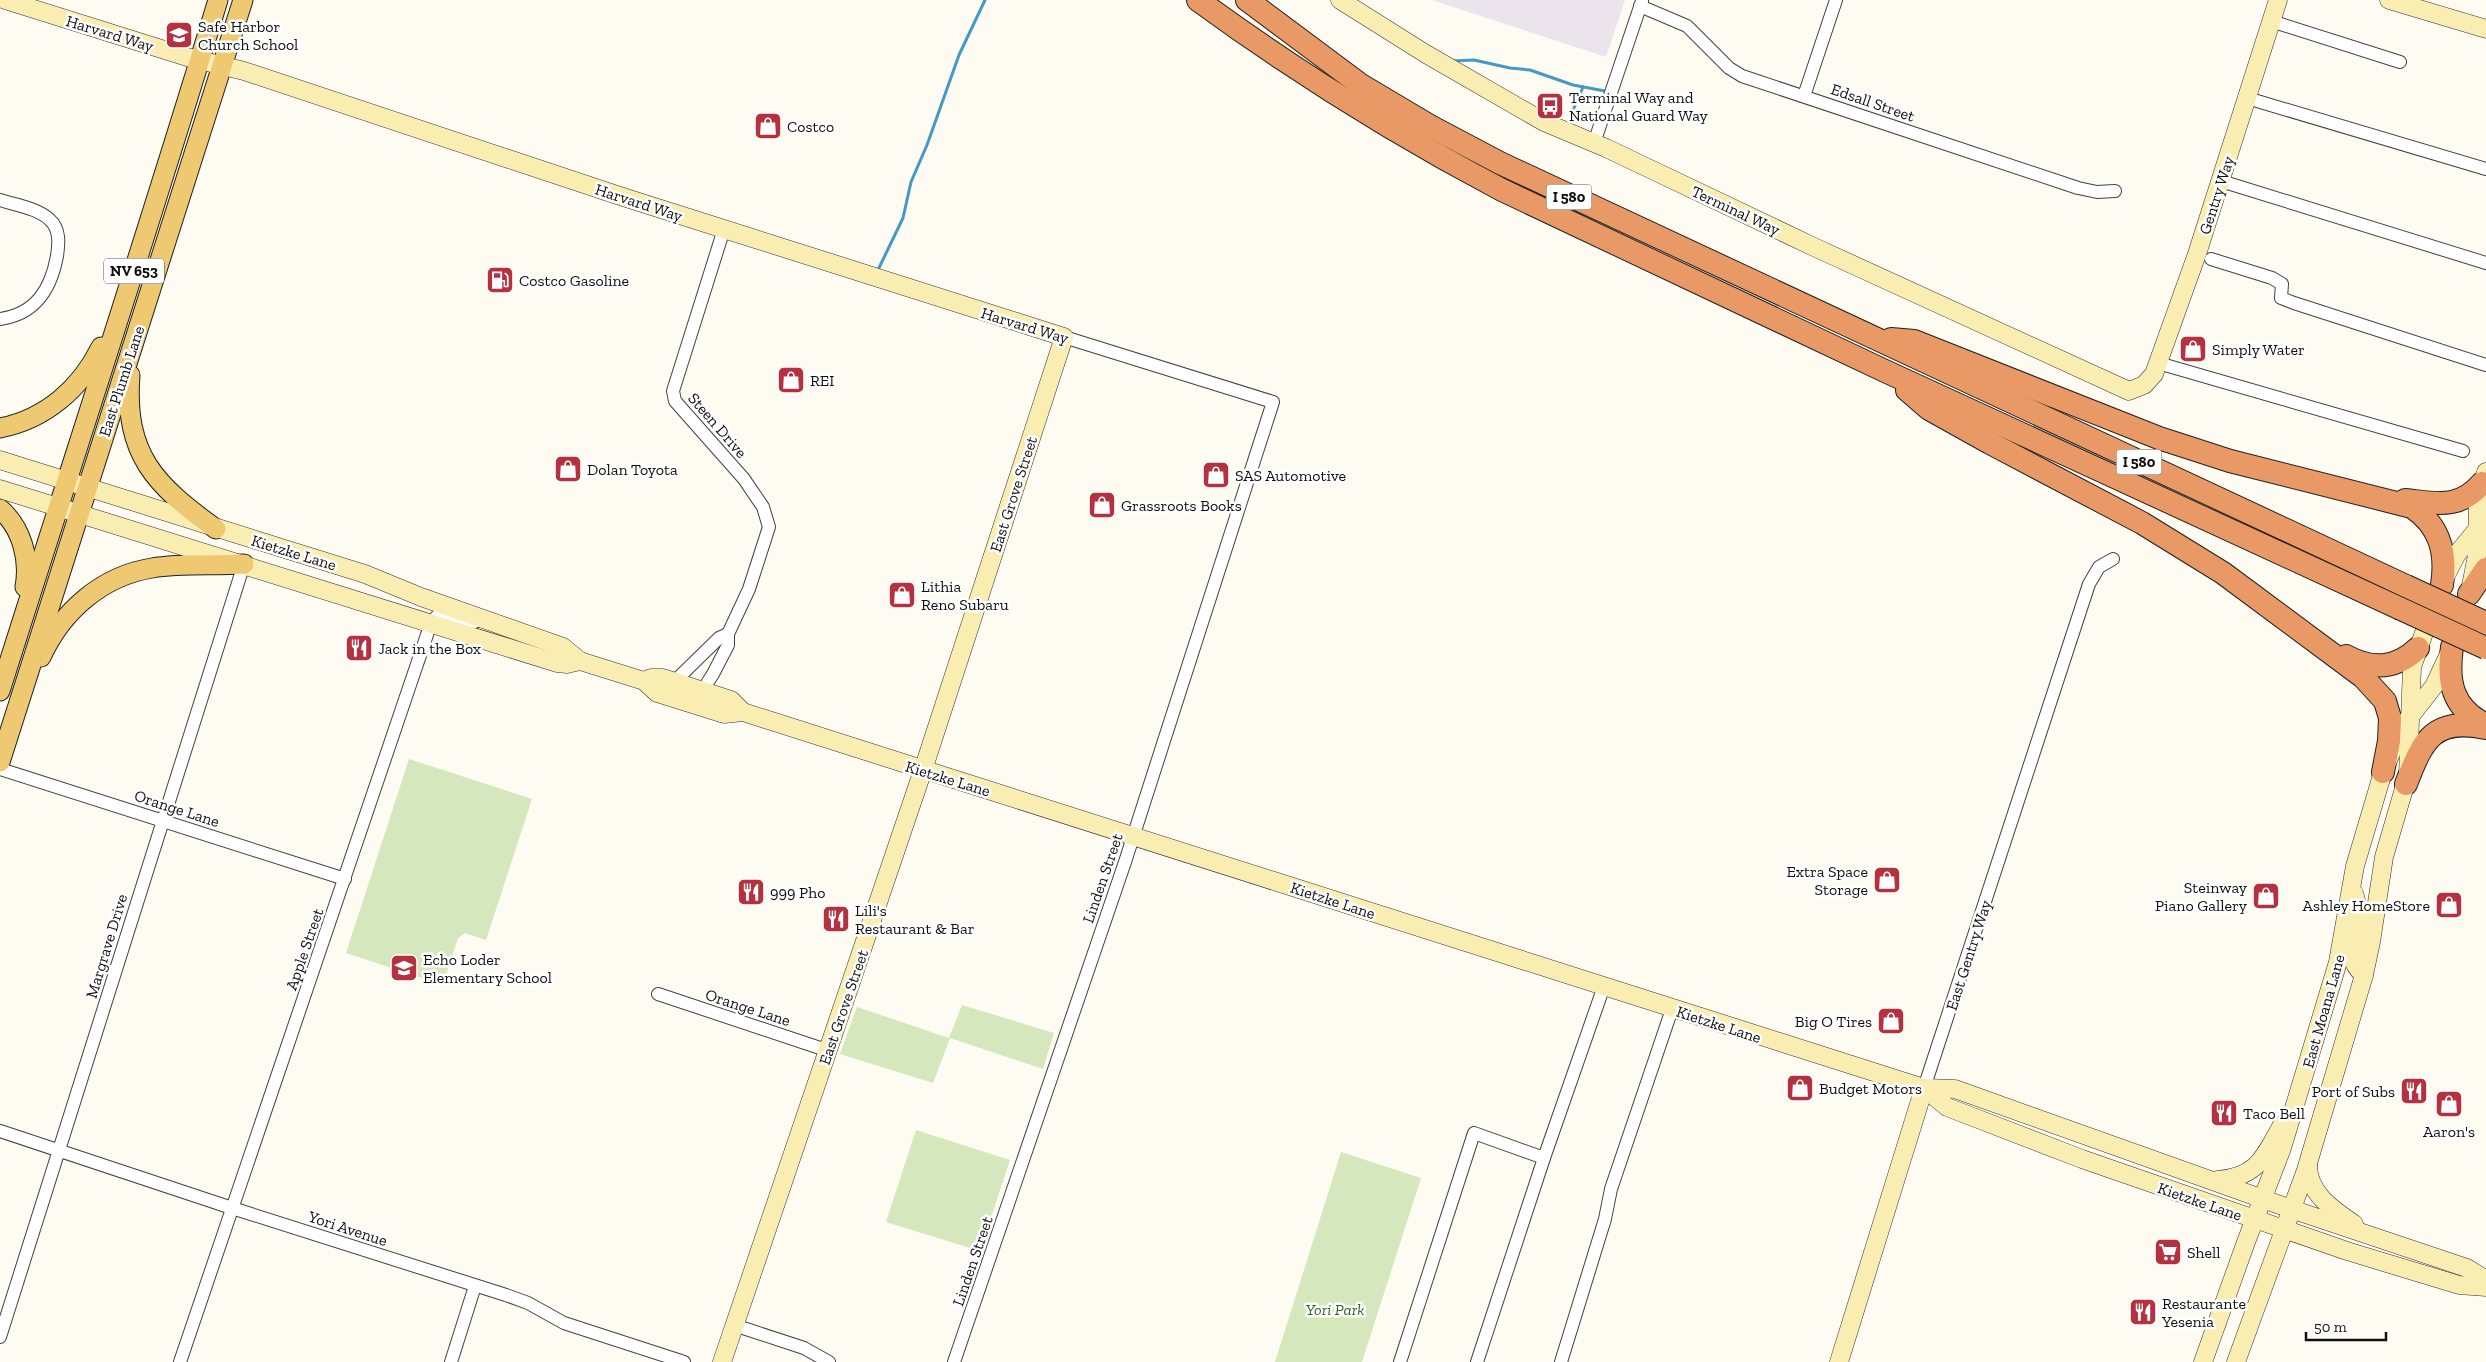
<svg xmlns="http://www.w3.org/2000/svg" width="2486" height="1362" viewBox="0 0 2486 1362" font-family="'Zilla Slab',serif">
	<rect width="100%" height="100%" fill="#fefbf2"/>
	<polygon fill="#ebe4ed" points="1432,0 1625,0 1606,57"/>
	<g fill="#d5e7bd">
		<polygon points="409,759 532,799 486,940 465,933 458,938 443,985 346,953"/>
		<polygon points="962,1005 1054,1033 1043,1069 950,1038 933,1083 840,1054 857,1007 949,1038"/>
		<polygon points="916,1130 1010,1160 980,1251 886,1222"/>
		<polygon points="1341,1152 1421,1178 1362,1362 1275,1362"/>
	</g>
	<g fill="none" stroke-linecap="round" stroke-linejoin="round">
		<g stroke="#4699c3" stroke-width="3">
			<polyline points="1452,61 1474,60 1510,68 1530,70 1573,85 1605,91"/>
			<polyline points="1571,115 1583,87"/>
			<polyline points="877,272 903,218 911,182 927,145 959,55 985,0"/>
		</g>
		<g stroke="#424242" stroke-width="14">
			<g id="street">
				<polyline points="1640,6 1687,26 1729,68 1742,76 2078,188 2097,192 2115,191"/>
				<polyline points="2271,21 2400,62"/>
				<polyline points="1804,96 1836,0"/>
				<polyline points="2247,98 2486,169"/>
				<polyline points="1594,143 1642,1"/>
				<polyline points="2221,181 2486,263"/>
				<path d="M0,200c15,5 38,8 50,20 10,9 9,23 7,36 -6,33 -21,58 -57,63"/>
				<polyline points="2211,259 2272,278 2282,284 2281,298 2294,303 2486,365"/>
				<polyline points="2158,363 2463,451"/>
				<polyline points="674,682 719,638 728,634"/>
				<polyline points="697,695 702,691 713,674 728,645 728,634 749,589 769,527 763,507 744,479 675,401 673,391 724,229"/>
				<polyline points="0,769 345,879"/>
				<polyline points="658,994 829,1051"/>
				<polyline points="1924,1088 2089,584 2099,567 2113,559"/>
				<polyline points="0,1131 232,1208 506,1295 528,1303 564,1323 684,1362"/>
				<polyline points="734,1325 804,1348 829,1362"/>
				<polyline points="0,1337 244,564"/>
				<polyline points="180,1362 431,623 437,616 475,622"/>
				<polyline points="451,1362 475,1286"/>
				<polyline points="954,1362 1125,862 1273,402 1064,337"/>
				<polyline points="1400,1362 1474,1133 1544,1158"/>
				<polyline points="1477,1362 1544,1158 1604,986"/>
				<polyline points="1561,1362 1605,1219 1611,1189 1672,1009"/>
			</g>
		</g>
		<g stroke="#313131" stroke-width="19">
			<g id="secondary">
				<polyline points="5,0 187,57 244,71 620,196 1064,337 923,770 722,1362"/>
				<polyline points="1340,0 1426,54 1544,122 1606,148 1814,247 2129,391 2144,385 2154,374 2197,254 2278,0"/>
				<polyline points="2389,0 2486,29"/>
				<polyline points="0,460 365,574 421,597 563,647 580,661 644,681 657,693 724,714 743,712"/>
				<polyline points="0,489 557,663 567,664 580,661"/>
				<polyline points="2443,581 2457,554 2480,526"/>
				<polyline points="2471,586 2477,555 2478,498 2486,472"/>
				<polyline points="644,681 651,678 663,678 731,700 743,712 1924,1088 1955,1089 2291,1209 2467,1268 2486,1280"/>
				<path d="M2354,893c2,8 5,16 5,24 -1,24 -17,40 5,58"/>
				<polyline points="1924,1088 1947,1107 2082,1159 2347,1251 2459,1285 2486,1287"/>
				<path d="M2308,1165c0,28 24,44 46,59"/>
				<path d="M2217,1180c41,-3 47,-23 65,-55"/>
				<polyline points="1839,1362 1924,1088"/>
				<polyline points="2203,1362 2246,1242 2282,1148 2338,962 2355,866 2383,772 2402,727 2434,686 2449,654"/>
				<polyline points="2236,1362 2306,1170 2364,975 2371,942 2384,857 2408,775 2412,667 2432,610"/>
			</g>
		</g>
		<g stroke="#202020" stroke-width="21">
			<g id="primary">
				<path d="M130,375c-6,80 25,110 86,154"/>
				<path d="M0,428c46,-9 81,-40 101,-81"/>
				<path d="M0,509c22,19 30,50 25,78"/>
				<path d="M41,657c21,-46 61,-81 111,-89 30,-5 62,-2 92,-4"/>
				<path d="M0,691c73,-231 148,-460 218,-691"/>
				<polyline points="0,762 243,0"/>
			</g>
		</g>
		<g stroke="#202020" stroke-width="24">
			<g id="highway">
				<path d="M1198,0c97,71 198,134 304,190l383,181 514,237"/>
				<polyline points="1247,0 1361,85 1430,126 1500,163 2406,586"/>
				<path d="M1891,339l23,2 245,97 71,23 182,46c28,19 35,45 30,78"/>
				<polyline points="1907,390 1929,409 1990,443 2142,523 2223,573 2363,677 2385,701 2390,718 2389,741 2383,772"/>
				<path d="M2405,500c32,3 54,10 77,-17"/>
				<polyline points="2469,594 2486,569"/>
				<path d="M2452,647c-5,35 0,61 34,78"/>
				<path d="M2346,656c26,14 50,13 72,-8"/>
				<path d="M2406,784c17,-44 27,-67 80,-56"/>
			</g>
		</g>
		<use href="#street" stroke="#fff" stroke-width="12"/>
		<use href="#secondary" stroke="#f9edb2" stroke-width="18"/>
		<use href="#primary" stroke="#eec972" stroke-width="19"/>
		<use href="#highway" stroke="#e99965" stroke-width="22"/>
		<g stroke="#202020" stroke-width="24" stroke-linecap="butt">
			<g id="highway-bridge">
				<polyline points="2406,586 2486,623"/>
				<polyline points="2399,608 2486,648"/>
			</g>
		</g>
		<use href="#highway-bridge" stroke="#e99965" stroke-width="22"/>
	</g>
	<defs>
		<g id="school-square" transform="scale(1.4375)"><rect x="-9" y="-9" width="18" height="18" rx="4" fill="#b5313f" stroke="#fff"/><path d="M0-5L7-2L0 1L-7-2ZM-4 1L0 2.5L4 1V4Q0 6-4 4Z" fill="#fff"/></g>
		<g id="bus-square" transform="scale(1.4375)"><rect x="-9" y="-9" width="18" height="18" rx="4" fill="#b5313f" stroke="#fff"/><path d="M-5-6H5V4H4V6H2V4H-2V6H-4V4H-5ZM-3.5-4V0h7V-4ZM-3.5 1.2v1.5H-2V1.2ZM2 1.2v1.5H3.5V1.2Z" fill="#fff"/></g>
		<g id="shop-square" transform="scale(1.4375)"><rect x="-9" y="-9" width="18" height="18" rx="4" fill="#b5313f" stroke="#fff"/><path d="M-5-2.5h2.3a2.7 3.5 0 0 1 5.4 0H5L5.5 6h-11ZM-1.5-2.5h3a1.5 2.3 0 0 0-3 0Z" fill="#fff"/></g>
		<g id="fuel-square" transform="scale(1.4375)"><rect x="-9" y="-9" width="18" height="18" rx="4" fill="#b5313f" stroke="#fff"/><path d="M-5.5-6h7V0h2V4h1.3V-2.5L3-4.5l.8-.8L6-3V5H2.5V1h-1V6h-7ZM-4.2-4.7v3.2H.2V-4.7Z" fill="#fff"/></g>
		<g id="restaurant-square" transform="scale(1.4375)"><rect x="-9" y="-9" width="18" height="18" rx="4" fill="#b5313f" stroke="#fff"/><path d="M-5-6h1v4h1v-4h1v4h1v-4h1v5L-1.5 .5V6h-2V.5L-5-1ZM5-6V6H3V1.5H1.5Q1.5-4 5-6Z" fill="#fff"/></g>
		<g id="supermarket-square" transform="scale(1.4375)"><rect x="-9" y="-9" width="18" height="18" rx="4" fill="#b5313f" stroke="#fff"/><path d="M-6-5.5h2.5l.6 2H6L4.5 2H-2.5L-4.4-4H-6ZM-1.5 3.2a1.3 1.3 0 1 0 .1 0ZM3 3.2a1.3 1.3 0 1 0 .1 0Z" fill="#fff"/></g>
	</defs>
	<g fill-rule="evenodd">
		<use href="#school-square" x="179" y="35"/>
		<use href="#bus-square" x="1550" y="106"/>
		<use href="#shop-square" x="768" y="126"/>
		<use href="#fuel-square" x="500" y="280"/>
		<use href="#shop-square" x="2193" y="349"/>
		<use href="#shop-square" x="791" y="380"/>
		<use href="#shop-square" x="568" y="469"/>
		<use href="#shop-square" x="1216" y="475"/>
		<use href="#shop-square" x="1102" y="505"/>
		<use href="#shop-square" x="902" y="595"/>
		<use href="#restaurant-square" x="359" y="648"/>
		<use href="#shop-square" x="1887" y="880"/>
		<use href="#restaurant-square" x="751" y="892"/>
		<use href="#shop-square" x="2266" y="896"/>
		<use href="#shop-square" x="2449" y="905"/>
		<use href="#restaurant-square" x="836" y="919"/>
		<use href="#school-square" x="404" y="968"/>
		<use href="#shop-square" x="1891" y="1021"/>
		<use href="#shop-square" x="1800" y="1088"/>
		<use href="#restaurant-square" x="2414" y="1091"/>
		<use href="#shop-square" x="2449" y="1104"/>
		<use href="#restaurant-square" x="2224" y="1113"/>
		<use href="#supermarket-square" x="2168" y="1252"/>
		<use href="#restaurant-square" x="2143" y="1312"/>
	</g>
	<g text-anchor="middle" stroke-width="5" stroke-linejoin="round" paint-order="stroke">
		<g fill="#fff" stroke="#575757" stroke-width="1">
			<rect x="1546.5" y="184.5" width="45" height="25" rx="4"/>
			<rect x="104" y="258.5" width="60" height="25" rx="4"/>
			<rect x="2116.5" y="449.5" width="45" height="25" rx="4"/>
		</g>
		<g font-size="15" font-weight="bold" fill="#0f0f0f">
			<text x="1569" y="202">I 580</text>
			<text x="134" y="276">NV 653</text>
			<text x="2139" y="467">I 580</text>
		</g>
		<g font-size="16" fill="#0f0f0f" stroke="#fff" text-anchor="start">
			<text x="198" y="32">Safe Harbor<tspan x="198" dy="18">Church School</tspan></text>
			<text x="1569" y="103">Terminal Way and<tspan x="1569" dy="18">National Guard Way</tspan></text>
			<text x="787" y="132">Costco</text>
			<text x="519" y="286">Costco Gasoline</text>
			<text x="2212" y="355">Simply Water</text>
			<text x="810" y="386">REI</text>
			<text x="587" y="475">Dolan Toyota</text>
			<text x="1235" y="481">SAS Automotive</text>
			<text x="1121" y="511">Grassroots Books</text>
			<text x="921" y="592">Lithia<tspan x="921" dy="18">Reno Subaru</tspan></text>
			<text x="378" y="654">Jack in the Box</text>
			<text x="1868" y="877" text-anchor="end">Extra Space<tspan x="1868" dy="18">Storage</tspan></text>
			<text x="2247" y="893" text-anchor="end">Steinway<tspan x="2247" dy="18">Piano Gallery</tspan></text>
			<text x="770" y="898">999 Pho</text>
			<text x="2430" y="911" text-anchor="end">Ashley HomeStore</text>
			<text x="855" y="916">Lili's<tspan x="855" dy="18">Restaurant &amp; Bar</tspan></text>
			<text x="423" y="965">Echo Loder<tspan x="423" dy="18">Elementary School</tspan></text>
			<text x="1872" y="1027" text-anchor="end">Big O Tires</text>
			<text x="1819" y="1094">Budget Motors</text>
			<text x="2395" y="1097" text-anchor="end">Port of Subs</text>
			<text x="2243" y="1119">Taco Bell</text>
			<text x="2449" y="1137" text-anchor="middle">Aaron's</text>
			<text x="2187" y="1258">Shell</text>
			<text x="2162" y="1309">Restaurante<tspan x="2162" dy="18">Yesenia</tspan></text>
		</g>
		<g font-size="16" fill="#0f0f0f" stroke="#fff">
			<text transform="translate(110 33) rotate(17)" y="6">Harvard Way</text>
			<text transform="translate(1873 102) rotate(19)" y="6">Edsall Street</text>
			<text transform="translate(2216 195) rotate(-72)" y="6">Gentry Way</text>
			<text transform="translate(639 202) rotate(18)" y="6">Harvard Way</text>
			<text transform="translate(1736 210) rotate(25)" y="6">Terminal Way</text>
			<text transform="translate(1025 325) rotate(17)" y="6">Harvard Way</text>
			<text transform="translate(121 381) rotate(-72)" y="6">East Plumb Lane</text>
			<text transform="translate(718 425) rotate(49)" y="6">Steen Drive</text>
			<text transform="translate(1013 494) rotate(-72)" y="6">East Grove Street</text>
			<text transform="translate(294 552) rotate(17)" y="6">Kietzke Lane</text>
			<text transform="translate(948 778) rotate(17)" y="6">Kietzke Lane</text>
			<text transform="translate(177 808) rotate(18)" y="6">Orange Lane</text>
			<text transform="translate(1102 878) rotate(-71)" y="6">Linden Street</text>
			<text transform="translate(1333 900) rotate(18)" y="6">Kietzke Lane</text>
			<text transform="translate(106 946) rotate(-73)" y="6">Margrave Drive</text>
			<text transform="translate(304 949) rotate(-71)" y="6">Apple Street</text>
			<text transform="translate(1968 955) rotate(-72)" y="6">East Gentry Way</text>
			<text transform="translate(748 1007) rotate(18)" y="6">Orange Lane</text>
			<text transform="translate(843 1007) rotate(-71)" y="6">East Grove Street</text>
			<text transform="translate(2323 1011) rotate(-74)" y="6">East Moana Lane</text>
			<text transform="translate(1719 1024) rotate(18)" y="6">Kietzke Lane</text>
			<text transform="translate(2200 1201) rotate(19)" y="6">Kietzke Lane</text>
			<text transform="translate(348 1228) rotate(18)" y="6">Yori Avenue</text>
			<text transform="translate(972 1261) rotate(-71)" y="6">Linden Street</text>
		</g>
		<g font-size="16" font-style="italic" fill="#346223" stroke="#fff">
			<text x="1335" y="1315">Yori Park</text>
		</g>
	</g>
	<path d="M2306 1332v8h80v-8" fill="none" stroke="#0f0f0f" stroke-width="2.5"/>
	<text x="2314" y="1332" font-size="15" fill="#0f0f0f" stroke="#ffffff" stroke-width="4" paint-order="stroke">50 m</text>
</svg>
